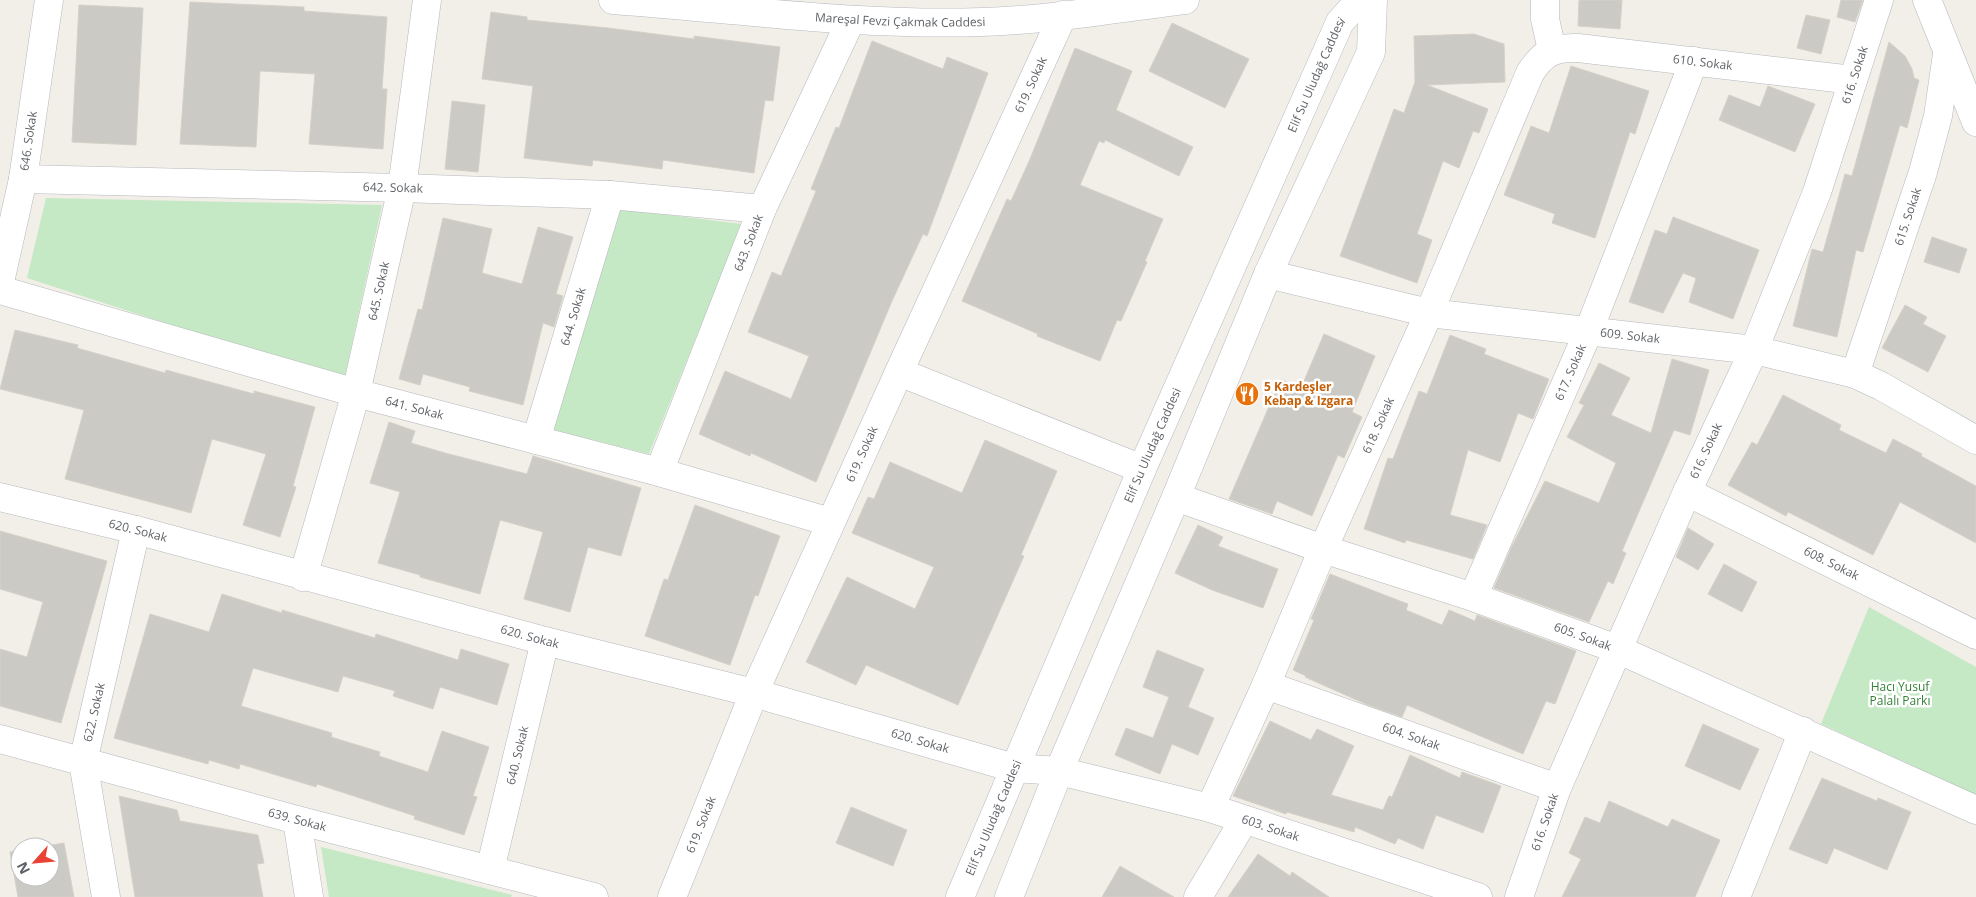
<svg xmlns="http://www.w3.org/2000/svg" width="1976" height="897" viewBox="0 0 1976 897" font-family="'Open Sans',sans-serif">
	<rect width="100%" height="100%" fill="#f1efe8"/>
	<g fill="#c5e8c5">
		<polygon points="46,198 382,205 344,381 27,278"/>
		<polygon points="620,209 742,224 649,454 553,430"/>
		<polygon points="1869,607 1976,667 1976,795 1821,724"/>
		<polygon points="321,847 512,895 511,897 329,897"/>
	</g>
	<g fill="#cccac5" stroke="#d6d1c6">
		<polygon points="1579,0 1622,0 1620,29 1578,26"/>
		<polygon points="1841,0 1863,0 1855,22 1837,17"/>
		<polygon points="190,2 304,7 304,11 387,17 382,89 387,89 383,149 309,144 315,74 260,71 256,147 180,144"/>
		<polygon points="79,5 143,8 136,145 72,142"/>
		<polygon points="491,12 527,17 527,20 608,28 694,39 694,36 780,47 773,101 765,100 754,173 663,160 662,169 593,160 592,166 524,158 533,86 482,79"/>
		<polygon points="1806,15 1830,20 1821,54 1797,48"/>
		<polygon points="1172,23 1249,59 1225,108 1149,71"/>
		<polygon points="1474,34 1504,44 1505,82 1427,85 1488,109 1479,133 1473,131 1459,168 1443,161 1417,234 1432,240 1417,283 1340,256 1394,109 1404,113 1415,82 1414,36"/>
		<polygon points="872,41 943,69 947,57 988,73 927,236 923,234 892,301 816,482 751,453 750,456 699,434 725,371 791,399 809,356 748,332 772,272 781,276 816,191 811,189 836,127 839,128"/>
		<polygon points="1889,42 1905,56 1912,69 1914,78 1919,80 1907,128 1900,125 1863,252 1856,250 1837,337 1793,326 1812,249 1823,252 1845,174 1852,176"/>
		<polygon points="1075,48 1132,71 1116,110 1193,147 1179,176 1105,140 1104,143 1099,141 1080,185 1163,219 1145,261 1147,262 1121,321 1117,320 1100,361 1037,336 1038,334 962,301 1007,199 1011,201 1030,159"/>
		<polygon points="1571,66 1649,91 1635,134 1630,132 1595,238 1552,223 1555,214 1504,195 1531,126 1549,133"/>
		<polygon points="1768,86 1815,104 1795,152 1719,120 1729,95 1760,107"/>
		<polygon points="452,101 485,105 478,172 445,169"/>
		<polygon points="1673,217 1759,250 1733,319 1689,302 1696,278 1683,273 1663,313 1629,302 1655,230 1667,234"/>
		<polygon points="443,218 492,229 482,273 522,284 538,227 573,237 556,294 563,296 554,327 543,323 523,405 469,391 470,387 423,374 420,385 399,379 418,309 422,310"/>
		<polygon points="1932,237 1967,249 1959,273 1924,262"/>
		<polygon points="1905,305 1927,317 1923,324 1946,336 1928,372 1882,348"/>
		<polygon points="15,330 78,345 77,348 165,373 166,370 254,394 254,391 315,407 293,486 296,487 280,537 243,525 266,454 212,439 191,513 65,479 84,410 0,389"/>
		<polygon points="1324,334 1375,356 1352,412 1362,417 1344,458 1338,455 1312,516 1277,501 1272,514 1229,499 1281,379 1301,388"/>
		<polygon points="1450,335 1486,349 1484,354 1549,379 1533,419 1518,413 1500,462 1468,450 1450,515 1487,525 1473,559 1406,540 1405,543 1364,529 1388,458 1393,459 1419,391 1427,394"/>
		<polygon points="1672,359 1709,370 1690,435 1674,430 1622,551 1626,553 1613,584 1608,581 1589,622 1494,588 1512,546 1545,481 1599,503 1616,463 1567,437 1584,405 1579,403 1599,363 1630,378 1611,415 1651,433"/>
		<polygon points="1783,395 1841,425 1839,430 1886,453 1893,439 1922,454 1921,456 1976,486 1976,543 1900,502 1873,555 1788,512 1786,516 1728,485 1752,442 1757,445"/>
		<polygon points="389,422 415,431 411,443 445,453 527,474 533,456 641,488 621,556 588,547 570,612 524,599 543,532 500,520 480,594 420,577 420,575 378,563 400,492 370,483"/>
		<polygon points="985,440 1057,471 1021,555 1024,556 958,705 866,665 856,685 806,662 847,577 915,609 934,567 852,533 868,497 874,499 890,462 962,493"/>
		<polygon points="695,505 780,536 758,596 755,595 730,665 645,636 664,579 668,580"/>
		<polygon points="1198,525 1223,537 1218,546 1278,569 1263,608 1212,590 1175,573"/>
		<polygon points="1688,528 1714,544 1698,570 1676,557"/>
		<polygon points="0,531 107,561 61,723 0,706 0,649 27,657 43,602 0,589"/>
		<polygon points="1724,564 1757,582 1742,612 1708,594"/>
		<polygon points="1330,574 1408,604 1406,610 1442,625 1449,610 1475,621 1477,615 1576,651 1555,704 1546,701 1523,754 1407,705 1402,717 1368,705 1305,677 1306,676 1293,670 1314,620 1311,619"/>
		<polygon points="222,594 282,613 282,610 375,638 376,634 458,660 461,649 509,664 497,705 440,687 433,709 393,696 395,691 343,676 338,692 253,668 241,706 332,733 331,737 380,752 379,756 428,772 442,731 489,747 473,796 477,797 464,835 414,819 415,816 317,784 316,787 240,764 239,769 209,760 208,764 114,738 150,614 209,632"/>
		<polygon points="1157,650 1204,669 1188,707 1214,718 1198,755 1172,744 1160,774 1115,755 1126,728 1153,738 1169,697 1143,687"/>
		<polygon points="1270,721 1311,740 1317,729 1354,746 1331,795 1383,810 1389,796 1392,797 1410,755 1460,778 1462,772 1501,786 1483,833 1436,815 1423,849 1398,838 1395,844 1355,827 1354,832 1287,812 1286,814 1233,796"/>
		<polygon points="1703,724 1759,749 1740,790 1685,766"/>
		<polygon points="1822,778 1877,801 1878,798 1911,812 1887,870 1834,848 1827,864 1789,849"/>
		<polygon points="119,796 177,810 180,821 258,835 264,863 257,864 263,897 135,897"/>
		<polygon points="1609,801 1668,827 1672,819 1720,840 1695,897 1562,897 1581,859 1569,853 1585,817 1600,823"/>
		<polygon points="851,807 907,830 893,866 836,843"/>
		<polygon points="64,843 74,897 18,897 10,852 20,851 20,877 50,877 50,847 40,847"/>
		<polygon points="1258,854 1290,876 1292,872 1329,897 1228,897"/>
		<polygon points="1120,866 1174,897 1102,897"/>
	</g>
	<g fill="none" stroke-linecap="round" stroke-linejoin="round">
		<g stroke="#b5b8bc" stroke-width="29">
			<g id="minor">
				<polyline points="1545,0 1545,19 1552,50"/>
				<polyline points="1879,0 1817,192 1754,350 1855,374 1881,386 1976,440"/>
				<polyline points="1927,0 1976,122"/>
				<path id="s1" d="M23,179l379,9 208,7 152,14"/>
				<path id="s2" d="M0,282l23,-103 26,-179"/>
				<path id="s3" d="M0,290l356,103 303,79 171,50"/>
				<polyline points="899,372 1142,469"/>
				<path id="s4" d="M1855,374l68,-202 15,-56 9,-62"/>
				<path id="s5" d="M536,440l74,-245"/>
				<path id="s6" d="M659,472l103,-263 89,-189"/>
				<path id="s7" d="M1687,492l289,143"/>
				<path id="s8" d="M1176,497l147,52 150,48 144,52 359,161"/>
				<path id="s9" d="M303,577l53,-184 46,-205 25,-188"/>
				<path id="s10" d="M1473,597l116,-267 105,-269"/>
				<path id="s11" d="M1266,685l291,103"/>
				<path id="s12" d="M0,739l297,81 297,77"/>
				<path id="s13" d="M1210,808l56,-123 57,-136 106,-236 101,-240c13,-20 23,-26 48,-25l275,32"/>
				<polyline points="297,820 309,897"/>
				<path id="s14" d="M490,870l55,-229"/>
				<path id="s15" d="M106,897l-23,-135 53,-232"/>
				<path id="s16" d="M672,897l82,-204 145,-321 164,-357"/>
				<polyline points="1198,897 1244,820"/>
				<polyline points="1736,897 1803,731"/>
			</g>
		</g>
		<g stroke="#b5b8bc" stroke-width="29">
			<g id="tertiary">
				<path id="s17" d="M1268,274l161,39 325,37 -67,142 -130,296 -38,109"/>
				<path id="s18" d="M0,497l136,33 409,111 209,52 260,75 45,3 151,37 268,89"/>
			</g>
		</g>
		<g stroke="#b6babf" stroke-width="29">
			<g id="secondary">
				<path id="s19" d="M613,0c123,9 246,26 369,22 68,-2 136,-14 203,-22"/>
				<path id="s20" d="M960,897l182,-428 198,-447 20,-22"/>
				<polyline points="1009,897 1059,771 1176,497 1268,274 1371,52 1373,0"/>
			</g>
		</g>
		<use href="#minor" stroke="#fff" stroke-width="28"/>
		<use href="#tertiary" stroke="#fff" stroke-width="28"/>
		<use href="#secondary" stroke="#fff" stroke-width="28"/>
	</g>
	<defs>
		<g id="restaurant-disc" transform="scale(1.25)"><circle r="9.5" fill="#e8710a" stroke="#fff"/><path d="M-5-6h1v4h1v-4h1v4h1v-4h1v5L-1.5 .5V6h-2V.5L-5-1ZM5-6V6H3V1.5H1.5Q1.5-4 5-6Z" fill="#fff"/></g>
	</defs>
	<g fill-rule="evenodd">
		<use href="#restaurant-disc" x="1247" y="394"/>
	</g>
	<g text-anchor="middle" stroke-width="5" stroke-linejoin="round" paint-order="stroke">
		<g font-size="12" fill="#5f6368" stroke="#fff">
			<text dy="4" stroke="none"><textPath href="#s19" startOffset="288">Mareşal Fevzi Çakmak Caddesi</textPath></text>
			<text dy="4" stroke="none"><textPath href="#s13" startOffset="985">610. Sokak</textPath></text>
			<text dy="4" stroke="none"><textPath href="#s20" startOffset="896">Elif Su Uludağ Caddesi</textPath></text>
			<text transform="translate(1855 75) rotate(-72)" y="4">616. Sokak</text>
			<text dy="4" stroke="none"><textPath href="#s16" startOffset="888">619. Sokak</textPath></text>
			<text dy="4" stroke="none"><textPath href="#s2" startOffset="144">646. Sokak</textPath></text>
			<text dy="4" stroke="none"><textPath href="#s1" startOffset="370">642. Sokak</textPath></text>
			<text dy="4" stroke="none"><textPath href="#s4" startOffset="166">615. Sokak</textPath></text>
			<text dy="4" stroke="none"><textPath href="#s6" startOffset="246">643. Sokak</textPath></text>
			<text dy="4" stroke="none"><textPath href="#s9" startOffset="296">645. Sokak</textPath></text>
			<text dy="4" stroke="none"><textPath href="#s5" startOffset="129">644. Sokak</textPath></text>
			<text dy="4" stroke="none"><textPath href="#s17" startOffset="368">609. Sokak</textPath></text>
			<text dy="4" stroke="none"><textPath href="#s10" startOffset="245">617. Sokak</textPath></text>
			<text dy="4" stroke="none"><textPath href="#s3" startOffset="431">641. Sokak</textPath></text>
			<text dy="4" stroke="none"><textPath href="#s13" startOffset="418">618. Sokak</textPath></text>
			<text dy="4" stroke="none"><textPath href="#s20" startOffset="491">Elif Su Uludağ Caddesi</textPath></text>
			<text transform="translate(1706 451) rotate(-65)" y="4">616. Sokak</text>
			<text dy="4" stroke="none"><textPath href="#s16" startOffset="482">619. Sokak</textPath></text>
			<text dy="4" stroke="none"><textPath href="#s18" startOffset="142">620. Sokak</textPath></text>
			<text dy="4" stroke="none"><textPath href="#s7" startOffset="161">608. Sokak</textPath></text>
			<text dy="4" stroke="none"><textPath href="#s18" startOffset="548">620. Sokak</textPath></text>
			<text dy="4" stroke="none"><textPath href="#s8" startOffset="430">605. Sokak</textPath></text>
			<text dy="4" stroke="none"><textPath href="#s15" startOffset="188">622. Sokak</textPath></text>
			<text dy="4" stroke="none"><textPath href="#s11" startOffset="154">604. Sokak</textPath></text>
			<text dy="4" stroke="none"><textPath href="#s18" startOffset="952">620. Sokak</textPath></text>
			<text dy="4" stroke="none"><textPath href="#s14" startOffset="118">640. Sokak</textPath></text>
			<text dy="4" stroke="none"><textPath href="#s20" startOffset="86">Elif Su Uludağ Caddesi</textPath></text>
			<text dy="4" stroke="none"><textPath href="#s12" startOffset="308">639. Sokak</textPath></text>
			<text transform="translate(1545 822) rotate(-71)" y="4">616. Sokak</text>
			<text dy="4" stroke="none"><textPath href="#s16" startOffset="78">619. Sokak</textPath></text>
			<text dy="4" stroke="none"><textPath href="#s18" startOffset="1314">603. Sokak</textPath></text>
		</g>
		<g font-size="12" font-weight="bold" fill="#c56008" stroke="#fff" text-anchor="start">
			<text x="1264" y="391">5 Kardeşler<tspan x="1264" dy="14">Kebap &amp; Izgara</tspan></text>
		</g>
		<g font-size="12" fill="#348238" stroke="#fff">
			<text x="1900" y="691">Hacı Yusuf<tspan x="1900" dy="14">Palalı Parkı</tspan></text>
		</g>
	</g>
	<g transform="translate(35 862) rotate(243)"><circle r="24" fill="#ffffff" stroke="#bfc1c3"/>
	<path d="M0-4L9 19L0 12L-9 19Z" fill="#ea4335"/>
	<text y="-8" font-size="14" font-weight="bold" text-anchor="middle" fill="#5f6368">N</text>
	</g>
</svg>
